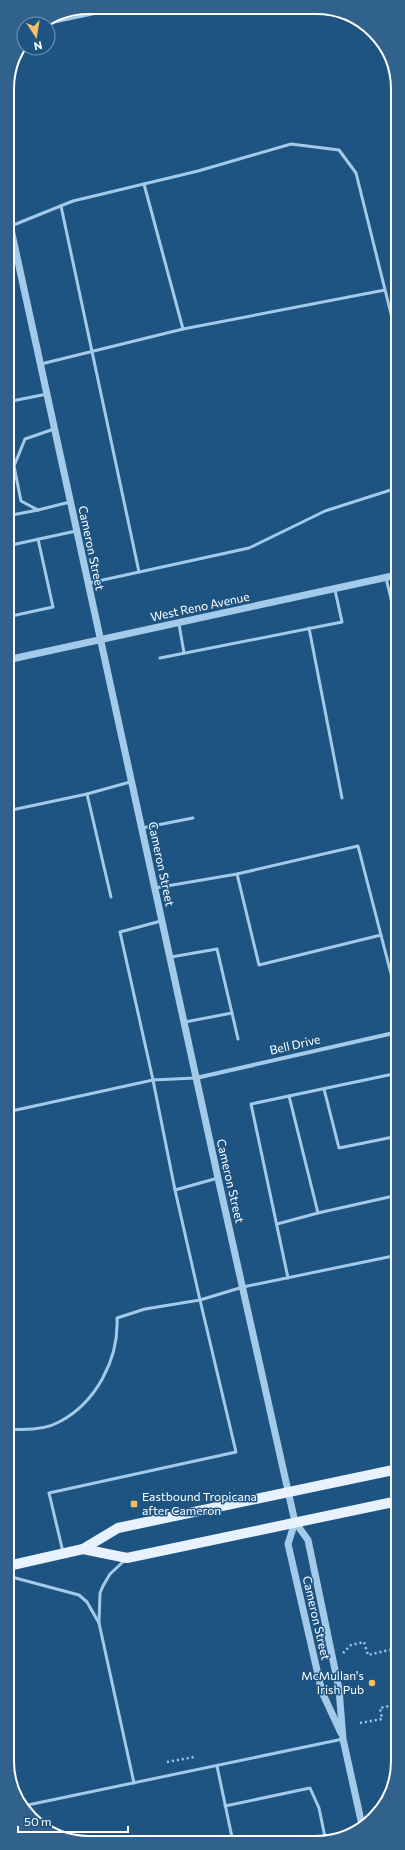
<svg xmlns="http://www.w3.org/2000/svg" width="405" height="1850" viewBox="0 0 405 1850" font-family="Commissioner,sans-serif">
	<rect width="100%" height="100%" fill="#1e5482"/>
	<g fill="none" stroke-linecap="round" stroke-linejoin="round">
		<g stroke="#a4cae9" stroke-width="2.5" stroke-dasharray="2 3" stroke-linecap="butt">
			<polyline points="343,1653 351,1645 364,1642 368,1655 398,1648"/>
			<polyline points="360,1723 382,1719 380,1708 398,1704"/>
			<polyline points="167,1762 194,1757"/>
		</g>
		<g stroke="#a4cae9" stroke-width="3">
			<polyline points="45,24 125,7"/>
			<polyline points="144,184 183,329"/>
			<polyline points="61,206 139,572"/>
			<polyline points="11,226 73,201 198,171 291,144 339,150 356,173 397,338"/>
			<polyline points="41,364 183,329 385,290"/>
			<polyline points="7,402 47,394"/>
			<polyline points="54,429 25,439 14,466 21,501 38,510 70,502"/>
			<polyline points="7,516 38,510"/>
			<polyline points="7,546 76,531"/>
			<polyline points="386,578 397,624"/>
			<polyline points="89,583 249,548 325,511 397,488"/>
			<polyline points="7,617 53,607 38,539"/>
			<polyline points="179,624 184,653"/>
			<polyline points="309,628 342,798"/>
			<polyline points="160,658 342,622 335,590"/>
			<polyline points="7,811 87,794"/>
			<polyline points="142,828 193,818"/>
			<polyline points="237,874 259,965 381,935"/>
			<polyline points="155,888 237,874 358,846 398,1001"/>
			<polyline points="111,897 87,794 130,782"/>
			<polyline points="171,957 217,949 232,1013 185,1022"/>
			<polyline points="232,1013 238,1039"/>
			<polyline points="324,1089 339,1148 398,1136"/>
			<polyline points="289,1096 318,1213 398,1195"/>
			<polyline points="7,1112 153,1080 120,932 161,921"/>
			<polyline points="218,1178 175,1190 200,1300 243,1287 398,1255"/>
			<polyline points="175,1190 153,1080 195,1078"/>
			<polyline points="277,1224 318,1213"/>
			<polyline points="288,1278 251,1104 398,1073"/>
			<path d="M8,1429c14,1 37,1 51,-7 37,-19 60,-63 58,-104l28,-9 55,-9 36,152 -187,41 14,59"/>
			<polyline points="125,1560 110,1574 103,1586 100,1593 99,1623 134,1783"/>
			<polyline points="8,1576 79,1595 87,1602 99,1623"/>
			<polyline points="217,1766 233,1842"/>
			<polyline points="23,1806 343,1739"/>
			<polyline points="225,1806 310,1788 319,1808 326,1842"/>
		</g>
		<polyline stroke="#a4cae9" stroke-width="4" points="196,1078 398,1032"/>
		<g stroke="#a4cae9" stroke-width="7">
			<polyline points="7,211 218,1178 295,1522 308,1540 339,1689 343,1739 362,1825"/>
			<polyline points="7,660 397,575"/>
			<polyline points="295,1522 288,1544 322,1692 341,1733"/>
		</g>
		<g stroke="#e7f2fe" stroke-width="10">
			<polyline points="83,1549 127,1558 398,1501"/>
			<polyline points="8,1566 83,1549 118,1528 398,1469"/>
		</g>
	</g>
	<g fill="#f8be63" stroke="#1e5482" stroke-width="1.5">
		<rect x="130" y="1500" width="8" height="8" rx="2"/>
		<circle cx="372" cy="1683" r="4"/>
	</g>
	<g text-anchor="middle" stroke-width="3" stroke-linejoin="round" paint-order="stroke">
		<g font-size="12" fill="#fff" stroke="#1e5482">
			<text transform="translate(91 548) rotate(78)" y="4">Cameron Street</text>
			<text transform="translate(200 607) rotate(-12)" y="4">West Reno Avenue</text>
			<text transform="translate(161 864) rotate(78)" y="4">Cameron Street</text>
			<text transform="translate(295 1045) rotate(-13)" y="4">Bell Drive</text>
			<text transform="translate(230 1181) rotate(77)" y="4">Cameron Street</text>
			<text transform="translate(316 1618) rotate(77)" y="4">Cameron Street</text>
		</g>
		<g font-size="12" fill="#fff" stroke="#1e5482" text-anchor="start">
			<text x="142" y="1501">Eastbound Tropicana<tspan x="142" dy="14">after Cameron</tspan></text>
			<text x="364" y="1680" text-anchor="end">McMullan's<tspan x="364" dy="14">Irish Pub</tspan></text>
		</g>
	</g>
	<path d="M0 0H405V1850H0ZM89 14H316A75 75 0 0 1 391 89V1761A75 75 0 0 1 316 1836H89A75 75 0 0 1 14 1761V89A75 75 0 0 1 89 14Z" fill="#30628c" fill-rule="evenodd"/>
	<path fill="none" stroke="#fff" stroke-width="2" d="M89 14H316A75 75 0 0 1 391 89V1761A75 75 0 0 1 316 1836H89A75 75 0 0 1 14 1761V89A75 75 0 0 1 89 14Z"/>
	<g transform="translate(36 36) rotate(168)"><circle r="19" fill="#1e5482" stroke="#7898b4"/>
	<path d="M0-3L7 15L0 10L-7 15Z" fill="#f8be63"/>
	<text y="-6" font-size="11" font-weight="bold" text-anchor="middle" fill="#ffffff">N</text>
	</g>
	<path d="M18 1826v6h110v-6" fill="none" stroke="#ffffff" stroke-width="2"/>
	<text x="24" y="1826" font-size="12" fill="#ffffff" stroke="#1e5482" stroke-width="3" paint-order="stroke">50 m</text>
</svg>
